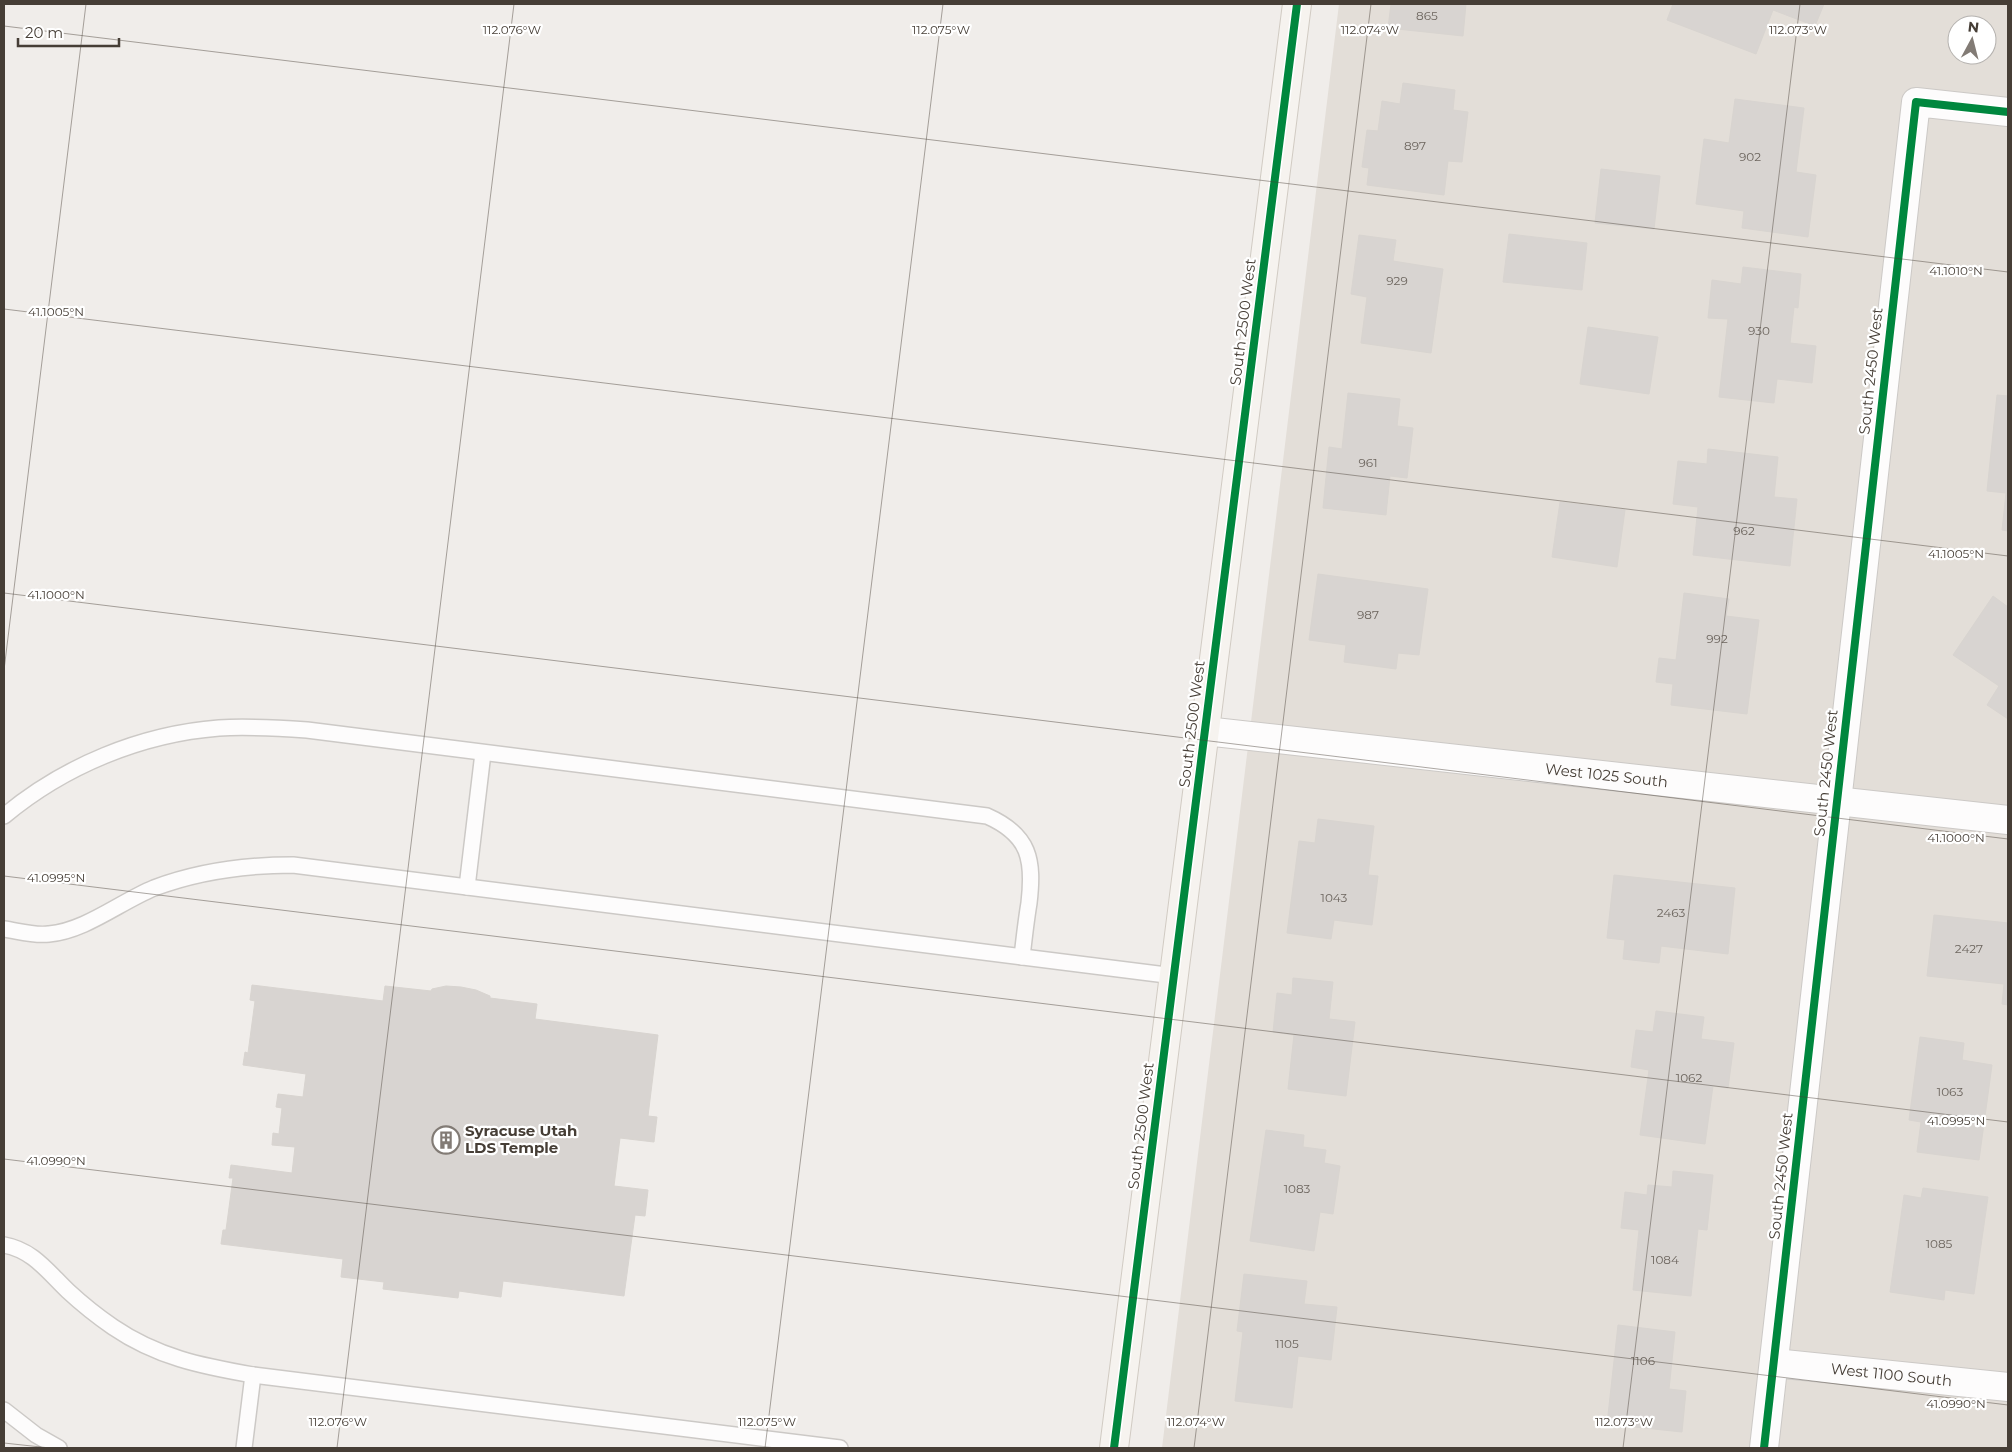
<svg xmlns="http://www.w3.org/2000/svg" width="2012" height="1452" viewBox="0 0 2012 1452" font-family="Montserrat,sans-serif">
	<rect width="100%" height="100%" fill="#f0edea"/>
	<path fill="#e3ded8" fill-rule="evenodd" d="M1339,4h669v1444h-846zM1957,25h30v30h-30z"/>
	<g fill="#d8d4d1" stroke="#d8d4d0">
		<polygon points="1391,4 1466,4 1463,36 1388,28"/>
		<polygon points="1673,4 1824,4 1815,26 1773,10 1756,54 1667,20"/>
		<polygon points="1403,83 1455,90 1453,110 1468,112 1462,162 1448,161 1444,195 1367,185 1369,168 1362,167 1367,130 1378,131 1382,101 1400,104"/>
		<polygon points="1735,99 1804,108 1796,172 1816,175 1808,237 1742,228 1744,211 1696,204 1704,139 1729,143"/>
		<polygon points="1601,169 1660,176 1654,229 1595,223"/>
		<polygon points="1509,234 1587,243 1582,290 1503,282"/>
		<polygon points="1359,235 1396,240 1393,261 1443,269 1431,353 1361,343 1367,297 1351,294"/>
		<polygon points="1743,267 1801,274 1798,308 1794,307 1790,343 1816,346 1812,383 1777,379 1774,403 1719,397 1728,319 1708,318 1712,280 1741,284"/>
		<polygon points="1588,327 1658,337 1649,394 1580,384"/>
		<polygon points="1348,393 1400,399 1397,426 1413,428 1407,478 1390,476 1386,515 1323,508 1329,447 1342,449"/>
		<polygon points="1997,395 2008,396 2008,531 2002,530 2006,493 1987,491"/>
		<polygon points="1708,449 1778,457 1774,497 1797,499 1790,566 1693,555 1698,507 1673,504 1678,461 1707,464"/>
		<polygon points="1560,502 1625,510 1617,567 1552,557"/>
		<polygon points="1318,574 1428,589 1419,655 1398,653 1396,669 1344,662 1346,645 1309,640"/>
		<polygon points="1684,593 1729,599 1726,616 1759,620 1747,714 1671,705 1673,684 1656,682 1659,658 1676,660"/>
		<polygon points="1993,596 2008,607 2008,719 1987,705 1999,686 1953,655"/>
		<polygon points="1318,819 1374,826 1368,875 1378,876 1372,925 1334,920 1331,939 1287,933 1299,841 1315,843"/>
		<polygon points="1614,875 1735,888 1728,954 1661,946 1659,963 1623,959 1625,940 1607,938"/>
		<polygon points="1934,915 2008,923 2008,1005 2002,1004 2004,984 1927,976"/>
		<polygon points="1293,978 1333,982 1329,1019 1355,1022 1346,1096 1288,1089 1294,1035 1273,1032 1277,993 1292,995"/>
		<polygon points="252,985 383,1001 385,986 431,991 432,989 446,986 461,987 476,990 490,996 490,998 537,1004 535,1019 658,1035 648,1116 657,1117 654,1142 620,1138 614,1186 648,1190 645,1216 635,1215 624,1296 503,1281 501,1297 459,1291 458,1298 383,1289 384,1282 341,1277 343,1259 221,1244 223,1230 226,1230 233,1178 229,1178 231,1165 292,1173 295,1147 272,1145 273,1133 279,1134 282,1108 276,1107 278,1094 303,1097 306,1074 243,1065 245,1052 248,1053 255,1001 250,1000"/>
		<polygon points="1656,1011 1704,1017 1701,1039 1734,1043 1728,1088 1713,1086 1705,1144 1640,1135 1649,1070 1631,1067 1636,1030 1653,1032"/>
		<polygon points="1920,1037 1964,1043 1962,1060 1992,1065 1979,1160 1917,1152 1921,1122 1909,1120"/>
		<polygon points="1266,1130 1304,1135 1303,1147 1326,1150 1324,1163 1340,1166 1333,1214 1320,1212 1314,1251 1250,1241"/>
		<polygon points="1673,1171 1713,1175 1707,1230 1698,1229 1691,1296 1633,1290 1639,1230 1621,1228 1625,1192 1647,1195 1648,1185 1672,1187"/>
		<polygon points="1923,1188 1988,1197 1974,1294 1945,1290 1944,1300 1890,1292 1904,1195 1921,1198"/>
		<polygon points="1244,1274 1307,1281 1304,1304 1337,1307 1331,1360 1298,1356 1292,1408 1235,1401 1243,1332 1237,1331"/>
		<polygon points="1618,1325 1675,1332 1669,1389 1686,1391 1682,1432 1607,1424"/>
	</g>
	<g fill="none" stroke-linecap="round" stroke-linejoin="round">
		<g stroke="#ccc9c6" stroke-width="18">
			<g id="lane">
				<path d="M4,816c60,-50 137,-82 215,-88 30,-2 59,0 88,2l680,86c43,19 47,44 42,87 -3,18 -5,36 -7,54"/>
				<polyline points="467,887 483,753"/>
				<path d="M4,929c14,2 30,7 45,5 36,-3 71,-32 105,-46 45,-17 91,-23 139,-23l881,111"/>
				<path d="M4,1245c29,5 44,27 64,46 14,13 29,25 45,36 44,30 88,39 140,48l587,73"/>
				<polyline points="4,1410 36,1435 59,1448"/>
				<polyline points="244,1448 253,1375"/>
			</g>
		</g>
		<g stroke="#ccc9c6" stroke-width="30">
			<g id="street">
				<path id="s1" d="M1205,731l803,89"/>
				<path id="s2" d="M1774,1363l234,24"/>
				<polyline points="1764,1448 1916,102 2008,112"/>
			</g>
		</g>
		<g stroke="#d1cbc3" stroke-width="30">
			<polyline id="secondary" points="1114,1448 1297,4"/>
		</g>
		<use href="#lane" stroke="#fdfcfc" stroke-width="15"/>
		<use href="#street" stroke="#fdfcfc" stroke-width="28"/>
		<use href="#secondary" stroke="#f6f3ef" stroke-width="28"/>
		<g stroke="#fff" stroke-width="11">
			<g id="cycleway">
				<polyline points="1114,1448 1297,4"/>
				<polyline points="1764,1448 1916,102 2008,112"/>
			</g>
		</g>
		<use href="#cycleway" stroke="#00873e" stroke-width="8"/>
	</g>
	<path fill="none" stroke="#463e36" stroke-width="1" stroke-opacity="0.45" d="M4,26l2004,246M4,309l2004,247M4,593l2004,246M4,670l82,-666M4,876l2004,246M4,1159l2004,246M4,1443l46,5M337,1448l177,-1444M765,1448l178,-1444M1194,1448l177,-1444M1623,1448l177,-1444"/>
	<defs>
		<g id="building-ring" transform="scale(1.4375)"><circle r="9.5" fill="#fff" stroke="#827b75" stroke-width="1.5"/><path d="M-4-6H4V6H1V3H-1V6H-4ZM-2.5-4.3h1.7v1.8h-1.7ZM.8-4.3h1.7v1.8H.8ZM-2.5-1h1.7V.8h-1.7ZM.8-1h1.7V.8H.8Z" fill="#827b75"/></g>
	</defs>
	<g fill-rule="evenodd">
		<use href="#building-ring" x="446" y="1140"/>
	</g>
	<g text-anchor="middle" stroke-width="4.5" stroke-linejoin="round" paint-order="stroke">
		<g font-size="12" fill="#6c655e">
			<text x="1427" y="20">865</text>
			<text x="1415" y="150">897</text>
			<text x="1750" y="161">902</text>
			<text x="1397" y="285">929</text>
			<text x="1759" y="335">930</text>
			<text x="1368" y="467">961</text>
			<text x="1744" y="535">962</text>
			<text x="1368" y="619">987</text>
			<text x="1717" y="643">992</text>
			<text x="1334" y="902">1043</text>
			<text x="1671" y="917">2463</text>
			<text x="1969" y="953">2427</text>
			<text x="1689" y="1082">1062</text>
			<text x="1950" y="1096">1063</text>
			<text x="1297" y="1193">1083</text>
			<text x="1939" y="1248">1085</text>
			<text x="1665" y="1264">1084</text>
			<text x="1287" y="1348">1105</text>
			<text x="1643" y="1365">1106</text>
		</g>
		<g font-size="15" fill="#463e36" stroke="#fff">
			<text transform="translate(1243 322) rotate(-83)" y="5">South 2500 West</text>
			<text transform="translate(1871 371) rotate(-84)" y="5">South 2450 West</text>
			<text transform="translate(1192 724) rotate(-83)" y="5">South 2500 West</text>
			<text transform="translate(1826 773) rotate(-84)" y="5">South 2450 West</text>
			<text dy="5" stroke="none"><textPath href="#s1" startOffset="404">West 1025 South</textPath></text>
			<text transform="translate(1141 1126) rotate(-83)" y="5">South 2500 West</text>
			<text transform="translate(1781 1176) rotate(-84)" y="5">South 2450 West</text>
			<text dy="5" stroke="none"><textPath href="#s2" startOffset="118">West 1100 South</textPath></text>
		</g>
		<g font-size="15" font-weight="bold" fill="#463e36" stroke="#fff" text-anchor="start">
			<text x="465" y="1136">Syracuse Utah<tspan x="465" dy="17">LDS Temple</tspan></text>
		</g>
	</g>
	<g font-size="12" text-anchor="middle" fill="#463e36" stroke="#fff" stroke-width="4.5" stroke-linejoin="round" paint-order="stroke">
		<text x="512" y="34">112.076°W</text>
		<text x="941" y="34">112.075°W</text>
		<text x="1370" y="34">112.074°W</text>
		<text x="1798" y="34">112.073°W</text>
		<text x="1956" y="275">41.1010°N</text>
		<text x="56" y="316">41.1005°N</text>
		<text x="1956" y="558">41.1005°N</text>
		<text x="56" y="599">41.1000°N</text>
		<text x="1956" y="842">41.1000°N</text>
		<text x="56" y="882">41.0995°N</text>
		<text x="1956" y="1125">41.0995°N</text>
		<text x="56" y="1165">41.0990°N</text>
		<text x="1956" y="1408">41.0990°N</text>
		<text x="338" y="1426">112.076°W</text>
		<text x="767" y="1426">112.075°W</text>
		<text x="1196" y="1426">112.074°W</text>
		<text x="1624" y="1426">112.073°W</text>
	</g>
	<rect width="2012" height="1452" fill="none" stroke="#463e36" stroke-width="10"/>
	<g transform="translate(1972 40) rotate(7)"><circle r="24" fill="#ffffff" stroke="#b5b2af"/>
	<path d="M0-4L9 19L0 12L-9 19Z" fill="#827b75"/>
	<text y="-8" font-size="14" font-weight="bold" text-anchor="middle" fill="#463e36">N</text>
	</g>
	<path d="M18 38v8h101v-8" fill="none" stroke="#463e36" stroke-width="2.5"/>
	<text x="25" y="38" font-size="15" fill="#463e36" stroke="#ffffff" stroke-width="4" paint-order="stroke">20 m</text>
</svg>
